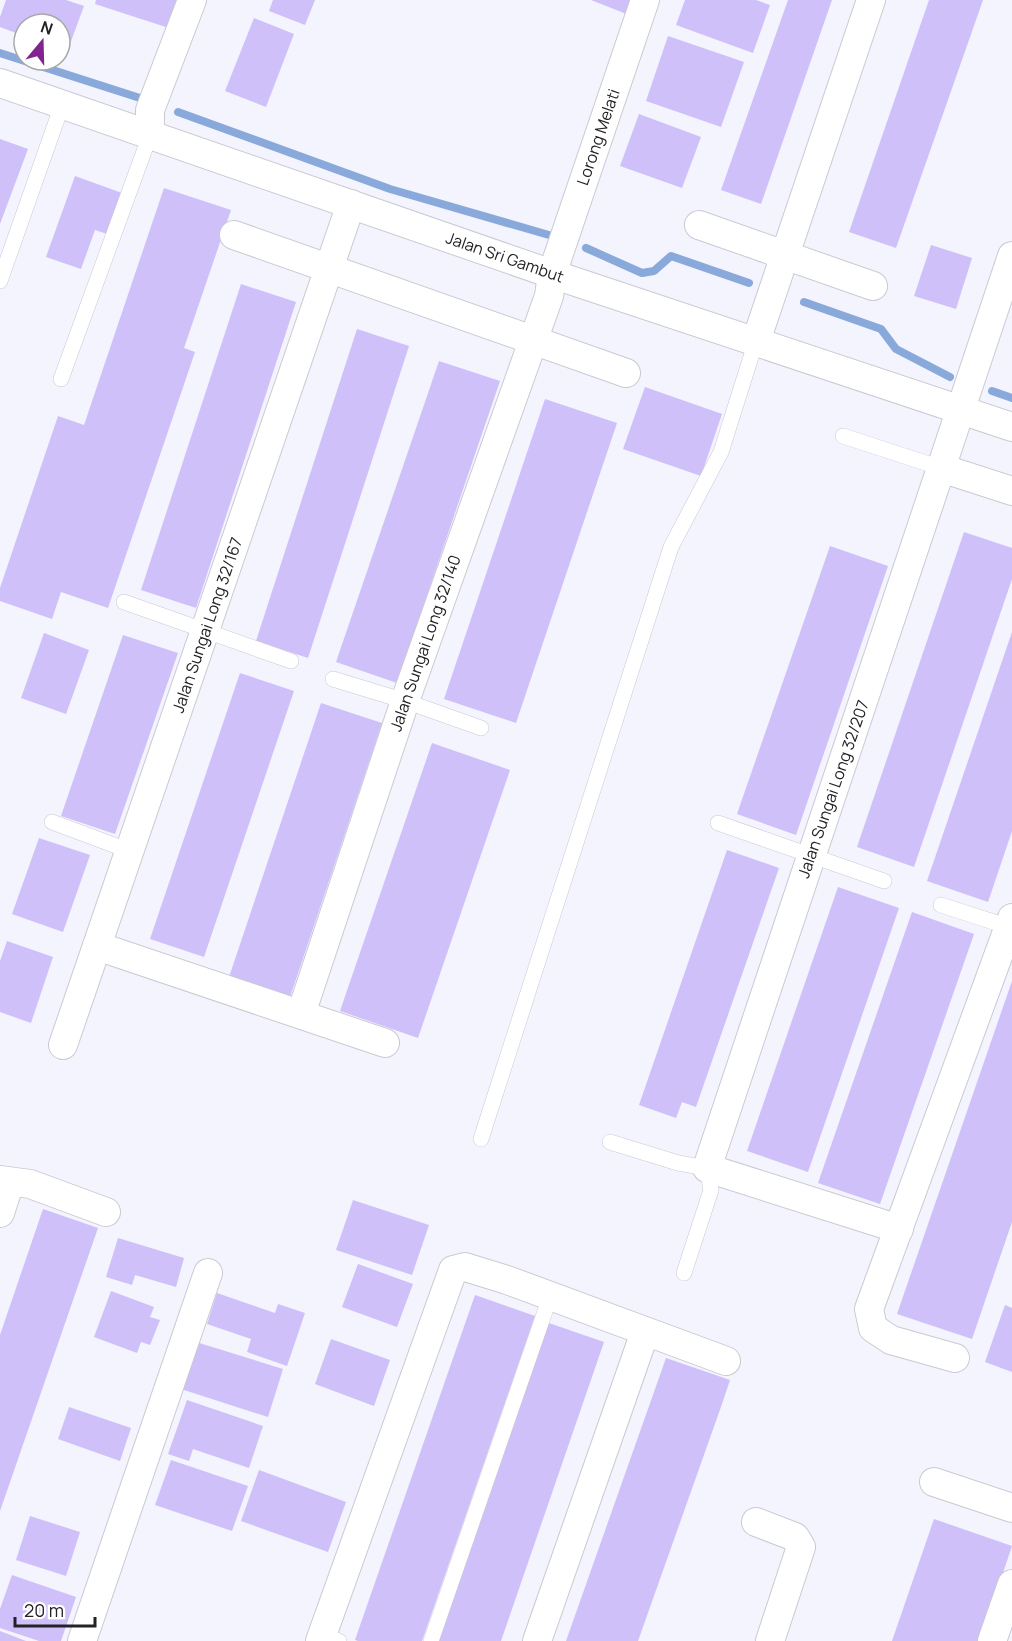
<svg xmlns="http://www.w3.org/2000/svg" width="1012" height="1641" viewBox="0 0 1012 1641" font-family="Manrope,sans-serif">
	<rect width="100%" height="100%" fill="#f3f4fd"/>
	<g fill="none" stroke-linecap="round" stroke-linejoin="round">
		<g stroke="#8aa9db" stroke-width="8">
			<polyline points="0,53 143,99"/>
			<polyline points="178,112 390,189 549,235"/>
			<polyline points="586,248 642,273 654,271 671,256 749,283"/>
			<polyline points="804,302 881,329 896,349 950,377"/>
			<polyline points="992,391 1012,398"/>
		</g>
	</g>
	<g fill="#cfc0f9">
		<polygon points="6,0 66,0 84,6 67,52 60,49 60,24 24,24 24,36 0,27 0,17"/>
		<polygon points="96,0 181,0 172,29 95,4"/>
		<polygon points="273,0 315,0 305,25 269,11"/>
		<polygon points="591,0 640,0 634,17"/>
		<polygon points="685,0 756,0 770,5 753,53 676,25"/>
		<polygon points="788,0 832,0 761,204 721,190"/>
		<polygon points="929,0 983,0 896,248 849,232"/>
		<polygon points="254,18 294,34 266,107 225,91"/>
		<polygon points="668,36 744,62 721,127 646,101"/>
		<polygon points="639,114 701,137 682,188 620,166"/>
		<polygon points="0,139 28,149 0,224"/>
		<polygon points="75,176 122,193 107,234 95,230 81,269 46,257"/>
		<polygon points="164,188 231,210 184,348 195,352 108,608 61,592 52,619 0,601 0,588 58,416 84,425"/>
		<polygon points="931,245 972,258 956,309 914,296"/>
		<polygon points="241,284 296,302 196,608 141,590"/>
		<polygon points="357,329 409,346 308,658 256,641"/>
		<polygon points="439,361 500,381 397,683 336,662"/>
		<polygon points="645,387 722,414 701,476 623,449"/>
		<polygon points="545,399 617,423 516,723 444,699"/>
		<polygon points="964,532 1012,548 1012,579 914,867 857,847"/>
		<polygon points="830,546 888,566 796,835 737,814"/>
		<polygon points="1012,632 1012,831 988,902 927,881"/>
		<polygon points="44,633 89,650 66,714 21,698"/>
		<polygon points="123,635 178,653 115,834 61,816"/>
		<polygon points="240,673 294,691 204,957 150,939"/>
		<polygon points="321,703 382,723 286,1009 225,989"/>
		<polygon points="432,743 510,770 418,1038 340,1011"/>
		<polygon points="39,838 90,855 63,932 12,914"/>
		<polygon points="727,850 779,868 696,1107 682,1102 676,1118 639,1105"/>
		<polygon points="838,887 899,908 808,1172 747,1151"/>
		<polygon points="912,912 974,934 880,1204 818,1183"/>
		<polygon points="7,941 53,957 31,1023 0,1012 0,961"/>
		<polygon points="1012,981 1012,1222 972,1339 897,1314"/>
		<polygon points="353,1200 429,1225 412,1275 336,1250"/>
		<polygon points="43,1209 98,1228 0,1511 0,1335"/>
		<polygon points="118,1238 184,1258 176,1287 135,1275 132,1285 106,1277"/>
		<polygon points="358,1264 413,1284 397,1327 342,1307"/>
		<polygon points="111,1291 154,1307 150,1317 160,1320 150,1345 141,1342 137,1353 94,1337"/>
		<polygon points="217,1293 275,1313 278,1304 305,1313 287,1366 247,1352 251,1339 207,1324"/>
		<polygon points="475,1295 535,1316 422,1641 358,1641 355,1640"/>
		<polygon points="1005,1305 1012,1308 1012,1372 985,1362"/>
		<polygon points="546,1322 604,1342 501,1641 436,1641"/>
		<polygon points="331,1339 390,1360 374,1406 315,1384"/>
		<polygon points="196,1342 283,1369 268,1417 181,1389"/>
		<polygon points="666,1358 730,1380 722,1404 638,1641 566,1641"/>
		<polygon points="187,1400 263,1426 249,1468 193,1449 189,1461 168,1454"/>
		<polygon points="69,1407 131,1428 120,1461 58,1439"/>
		<polygon points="171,1460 248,1486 232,1531 155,1505"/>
		<polygon points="259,1470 346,1502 328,1552 241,1521"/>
		<polygon points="30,1516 80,1532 66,1576 16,1560"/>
		<polygon points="934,1519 1012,1546 980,1641 892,1641"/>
		<polygon points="12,1575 76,1597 61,1641 39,1641 0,1628 0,1609"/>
		<polygon points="0,1631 26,1641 0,1641"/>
	</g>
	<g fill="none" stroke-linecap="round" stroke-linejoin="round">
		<g stroke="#c9cad2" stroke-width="16">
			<g id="lane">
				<polyline points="0,281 62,105"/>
				<polyline points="61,379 150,135"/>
				<polyline points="843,436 941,468"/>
				<polyline points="124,602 291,661"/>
				<polyline points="333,679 405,701 481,728"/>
				<polyline points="52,822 130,851"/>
				<polyline points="718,823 884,881"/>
				<polyline points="941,905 1012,928"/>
				<polyline points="481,1139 671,547 721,452 756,341"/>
				<polyline points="610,1142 678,1163 707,1168 711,1190 684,1273"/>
				<polyline points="322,1635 339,1641"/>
				<polyline points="431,1641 550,1297"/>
			</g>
		</g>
		<g stroke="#c9cad2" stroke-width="30">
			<g id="street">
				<polyline points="0,83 552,274 1012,427"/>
				<polyline points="150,135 150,110 192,0"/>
				<polyline points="699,225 873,286"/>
				<polyline points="234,235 626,373"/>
				<polyline points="756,341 871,0"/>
				<polyline points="941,468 1012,491"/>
				<polyline points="97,946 385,1043"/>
				<polyline points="301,1014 405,701 549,296 552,274 645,0"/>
				<polyline points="63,1045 351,204"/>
				<polyline points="0,1180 30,1184 106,1212"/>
				<polyline points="0,1213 10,1182"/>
				<polyline points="899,1229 707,1168 1012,256"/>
				<polyline points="955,1358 891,1340 873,1328 869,1309 1012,918"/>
				<polyline points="934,1482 1012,1508"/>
				<polyline points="756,1522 795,1537 801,1547 770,1641"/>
				<polyline points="82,1641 208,1273"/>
				<polyline points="320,1641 453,1270 465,1267 507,1280 726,1361"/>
				<polyline points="537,1641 645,1332"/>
				<polyline points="992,1641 1012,1584"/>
			</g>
		</g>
		<use href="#lane" stroke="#fff" stroke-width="15"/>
		<use href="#street" stroke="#fff" stroke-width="28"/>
	</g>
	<g text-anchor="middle" stroke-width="4.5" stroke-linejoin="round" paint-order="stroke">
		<g font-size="16" fill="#232326" stroke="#fff">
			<text transform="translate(598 137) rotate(-71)" y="6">Lorong Melati</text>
			<text transform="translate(505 257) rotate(19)" y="6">Jalan Sri Gambut</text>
			<text transform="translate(207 625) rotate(-71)" y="6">Jalan Sungai Long 32/167</text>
			<text transform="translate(425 643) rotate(-71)" y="6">Jalan Sungai Long 32/140</text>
			<text transform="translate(833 789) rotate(-71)" y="6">Jalan Sungai Long 32/207</text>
		</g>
	</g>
	<g transform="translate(42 42) rotate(19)"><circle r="28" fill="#ffffff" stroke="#a7a7a8" stroke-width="1.5"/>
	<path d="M0-4.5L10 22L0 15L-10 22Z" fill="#82248f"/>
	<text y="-9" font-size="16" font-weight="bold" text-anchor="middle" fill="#232326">N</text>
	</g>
	<path d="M15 1617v9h80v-9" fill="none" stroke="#232326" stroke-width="3"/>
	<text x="24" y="1617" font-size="18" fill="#232326" stroke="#ffffff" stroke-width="4.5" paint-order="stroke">20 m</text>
</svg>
